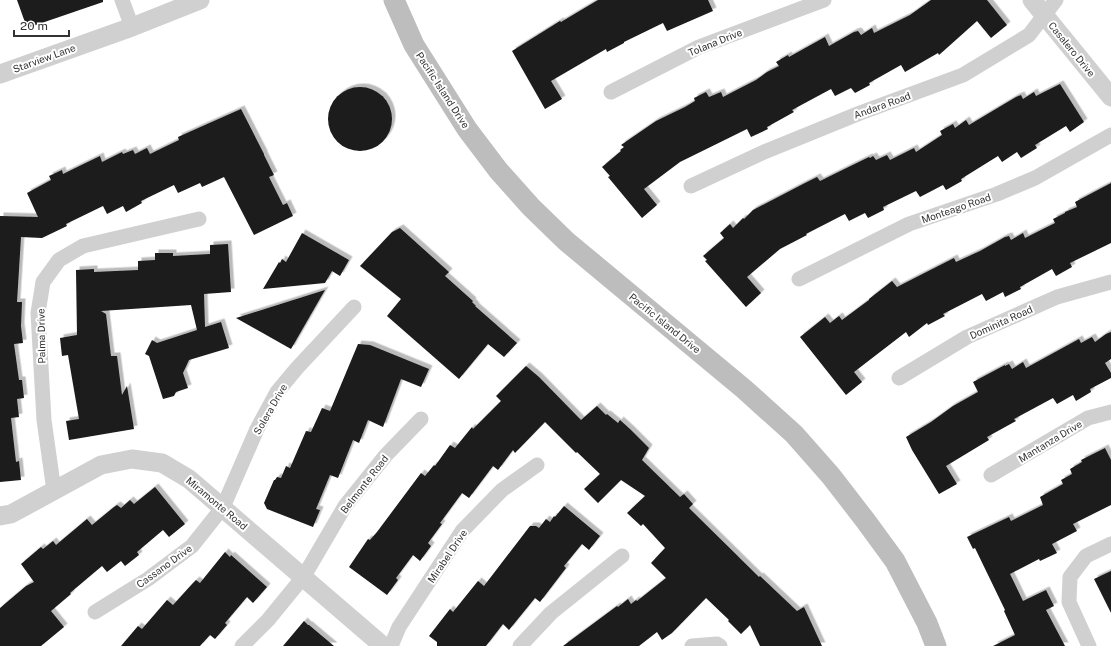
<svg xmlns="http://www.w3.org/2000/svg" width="1111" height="646" viewBox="0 0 1111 646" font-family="'Public Sans',sans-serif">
	<defs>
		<filter id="shadow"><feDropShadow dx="3.5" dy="-3.5" stdDeviation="0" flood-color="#0004"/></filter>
	</defs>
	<rect width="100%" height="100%" fill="#fff"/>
	<g fill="#1a1a1a" filter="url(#shadow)">
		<polygon points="17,0 103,0 103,2 27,28"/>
		<polygon points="598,0 708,0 713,11 667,31 663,23 624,42 624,43 607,52 606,49 551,81 562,99 545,109 512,51 560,21 561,22"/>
		<polygon points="931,0 987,0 1007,25 991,38 977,21 939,55 938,53 905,72 901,65 869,83 870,85 855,93 851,88 835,96 831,89 792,110 794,112 767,127 768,129 751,137 747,129 680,162 644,189 657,205 642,218 608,177 610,176 602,167 621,151 620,150 624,147 621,145 656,121 685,107 695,101 694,98 706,92 709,97 721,92 723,97 756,80 767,72 779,66 776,62 788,55 789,57 825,37 829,46 854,32 858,31 861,35 872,28 874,33 910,15"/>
		<polygon points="1060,84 1084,122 1070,132 1066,126 1035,145 1037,148 1021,158 1017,152 1002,162 998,156 961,179 962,181 946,190 943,185 920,197 916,191 883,207 884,210 868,218 865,213 849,221 845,214 806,234 807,235 780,249 747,277 761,293 746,307 705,261 707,260 703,256 724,238 720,233 730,224 733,228 743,218 744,219 753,210 805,183 817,177 820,181 869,157 870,158 873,156 876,160 887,155 890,160 914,148 916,152 942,135 940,131 953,124 955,128 966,120 969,125 1016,97 1021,95 1023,99 1034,92 1036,96"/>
		<circle cx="360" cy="119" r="32"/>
		<polygon points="241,109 264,154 264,155 274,175 269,177 283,205 287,203 293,216 254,235 224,177 202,187 200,183 178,193 174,185 141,201 142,203 126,212 123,206 107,214 103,206 66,224 67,226 42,238 21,237 17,302 22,302 21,326 23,343 14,344 19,380 22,380 24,398 17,399 19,417 11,418 16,462 19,461 21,480 0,482 0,216 38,217 27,193 51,180 49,176 62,170 63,174 100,156 102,162 122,152 123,154 133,150 135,154 147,148 150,154 179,140 178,137"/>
		<polygon points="1111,183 1111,243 1070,263 1072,267 1056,276 1052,269 1020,287 1021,289 1005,297 1003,292 986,301 982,294 943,314 945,316 928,325 927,323 909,337 906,332 854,372 862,382 846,395 800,337 825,317 830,323 839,316 842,320 869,300 869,299 892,281 897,287 954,258 956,262 980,251 1005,237 1009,236 1011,240 1023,233 1025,238 1055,223 1053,219 1065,213 1065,212 1077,207 1075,202"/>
		<polygon points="400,228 449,272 445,276 473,301 472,302 476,306 475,306 517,343 504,357 488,344 459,379 387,316 401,299 360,266 392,232"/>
		<polygon points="302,233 349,260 340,276 332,271 325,283 263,289 279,262 280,263 282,259 286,262"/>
		<polygon points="228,244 231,292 204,294 205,327 221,322 229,348 189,360 183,373 188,388 176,392 174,396 163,399 149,356 145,354 152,340 157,343 197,330 191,305 101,311 106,314 111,356 117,356 122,395 127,386 134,429 69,440 66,421 79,419 68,355 62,356 60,338 77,335 76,270 94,269 94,272 138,270 138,261 155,260 155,253 173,253 173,256 210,254 210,245"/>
		<polygon points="325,290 291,349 236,318"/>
		<polygon points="1111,332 1111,359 1105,363 1111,373 1111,378 1090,389 1091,392 1076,401 1073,395 1057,404 1053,398 1014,419 1016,421 987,437 989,440 946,466 957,484 939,494 912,450 906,437 931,422 953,406 978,392 973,382 1005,365 1005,366 1009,364 1012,369 1023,362 1026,368 1079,339 1081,343 1092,337 1095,342 1106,334"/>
		<polygon points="358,344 370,345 429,369 421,387 401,379 383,427 368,420 359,443 353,440 338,478 330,475 316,509 320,510 313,527 267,509 264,503 274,480 275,480 277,477 281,478 286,466 290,468 306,431 311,432 322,408 330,411"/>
		<polygon points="526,366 539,377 581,420 597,406 606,415 607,414 618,423 620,420 630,429 649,448 642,460 680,497 684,494 693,504 689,508 759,577 760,576 797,611 804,607 822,646 760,646 750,625 741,634 728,621 729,620 706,598 672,633 662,640 657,632 639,646 563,646 617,606 618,607 628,599 631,604 636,600 637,601 666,578 651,563 665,548 643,524 641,526 627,513 645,496 621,480 598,503 584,489 600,474 577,452 576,453 545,422 515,453 513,450 498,470 493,466 469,498 462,493 440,523 442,524 428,543 431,546 420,561 413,555 396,578 398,580 387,595 349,567 368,539 370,540 377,532 421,473 425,476 434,465 435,466 450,445 455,448 472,427 473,429 501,401 496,396"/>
		<polygon points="1105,448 1111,460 1111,505 1073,524 1077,531 1052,544 1057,553 1040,561 1039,559 1010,574 1023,601 1046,590 1054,606 1046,610 1065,646 993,646 1015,635 1004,611 1005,610 975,548 973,549 967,537 1009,517 1011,521 1043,505 1040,497 1063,484 1061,480 1072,474 1070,469 1082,462 1081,460"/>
		<polygon points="155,487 185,524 169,537 163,530 137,552 139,555 125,566 121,561 107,572 102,566 70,593 71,594 51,611 64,627 41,646 0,646 0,608 26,586 34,582 21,564 41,547 43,549 53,541 56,545 87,519 92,525 114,507 117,505 121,508 130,500 134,504"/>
		<polygon points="564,506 600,536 589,550 582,544 564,566 566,568 540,602 535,598 509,630 503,624 486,646 437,646 437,642 429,636 450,609 453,612 478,581 484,586 530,526 536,526 539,528 546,519 550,522 554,516 555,517"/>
		<polygon points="225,552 230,557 231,555 267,587 253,603 247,597 225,623 227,625 215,639 210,635 200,646 121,646 138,626 142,629 167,600 173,605 193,583 196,580 200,583"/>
		<polygon points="1111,571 1111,613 1094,579"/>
		<polygon points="304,621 308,625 309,625 334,646 283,646"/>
	</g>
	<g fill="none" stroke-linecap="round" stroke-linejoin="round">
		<g stroke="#d0d0d0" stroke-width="15">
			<polyline points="122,0 132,27"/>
			<polyline points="611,92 699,47 824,0"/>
			<polyline points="691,186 764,152 860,113 963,75 1029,35 1056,0"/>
			<polyline points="799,279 909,224 997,194 1035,178 1111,135"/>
			<polyline points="899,378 967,337 1057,297 1111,282"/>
			<polyline points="991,475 1088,418 1111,412"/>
			<polyline points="54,491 44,420 38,313 43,282 59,260 83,246 199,219"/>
			<polyline points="95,612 148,579 192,546 223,507 257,429 277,392 297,368 354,307"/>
			<polyline points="242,646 268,620 304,576 345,506 386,455 421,419"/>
			<polyline points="391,646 399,627 462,531 502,490 537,465"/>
			<polyline points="520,646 551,613 622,556"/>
			<polyline points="692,646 717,644 720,646"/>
			<polyline points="1089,646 1069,602 1070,577 1086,556 1111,544"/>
		</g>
		<g stroke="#d0d0d0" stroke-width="19">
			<polyline points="1032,0 1111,97"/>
			<polyline points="0,74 132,27 200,0"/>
			<polyline points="0,516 11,514 101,465 132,459 162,463 189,479 383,646"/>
		</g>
		<polyline stroke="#bdbdbd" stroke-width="21" points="394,0 414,45 467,129 498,170 531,207 566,241 744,389 794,434 831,476 865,520 895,561 927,623 936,646"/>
	</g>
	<g text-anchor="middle" stroke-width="4" stroke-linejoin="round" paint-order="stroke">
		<g font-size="10" fill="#333" stroke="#fff">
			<text transform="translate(715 42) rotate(-22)" y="4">Tolana Drive</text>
			<text transform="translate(1072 49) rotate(51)" y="4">Casalero Drive</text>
			<text transform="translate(44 58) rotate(-20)" y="4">Starview Lane</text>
			<text transform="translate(443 90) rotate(57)" y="4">Pacific Island Drive</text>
			<text transform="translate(882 105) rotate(-20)" y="4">Andara Road</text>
			<text transform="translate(956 208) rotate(-19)" y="4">Monteago Road</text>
			<text transform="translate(1001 322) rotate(-24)" y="4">Dominita Road</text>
			<text transform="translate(665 323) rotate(39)" y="4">Pacific Island Drive</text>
			<text transform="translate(41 336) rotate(-91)" y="4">Palma Drive</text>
			<text transform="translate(270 409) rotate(-60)" y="4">Solera Drive</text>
			<text transform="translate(1050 441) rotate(-31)" y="4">Mantanza Drive</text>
			<text transform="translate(364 484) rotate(-52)" y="4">Belmonte Road</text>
			<text transform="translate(217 503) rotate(40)" y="4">Miramonte Road</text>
			<text transform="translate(447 556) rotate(-56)" y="4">Mirabel Drive</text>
			<text transform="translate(164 566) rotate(-36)" y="4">Cassano Drive</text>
		</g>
	</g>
	<path d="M14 30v6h55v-6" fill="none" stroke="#333333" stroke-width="2"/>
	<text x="20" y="30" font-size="12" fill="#333333" stroke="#ffffff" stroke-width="3" paint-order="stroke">20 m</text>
</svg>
